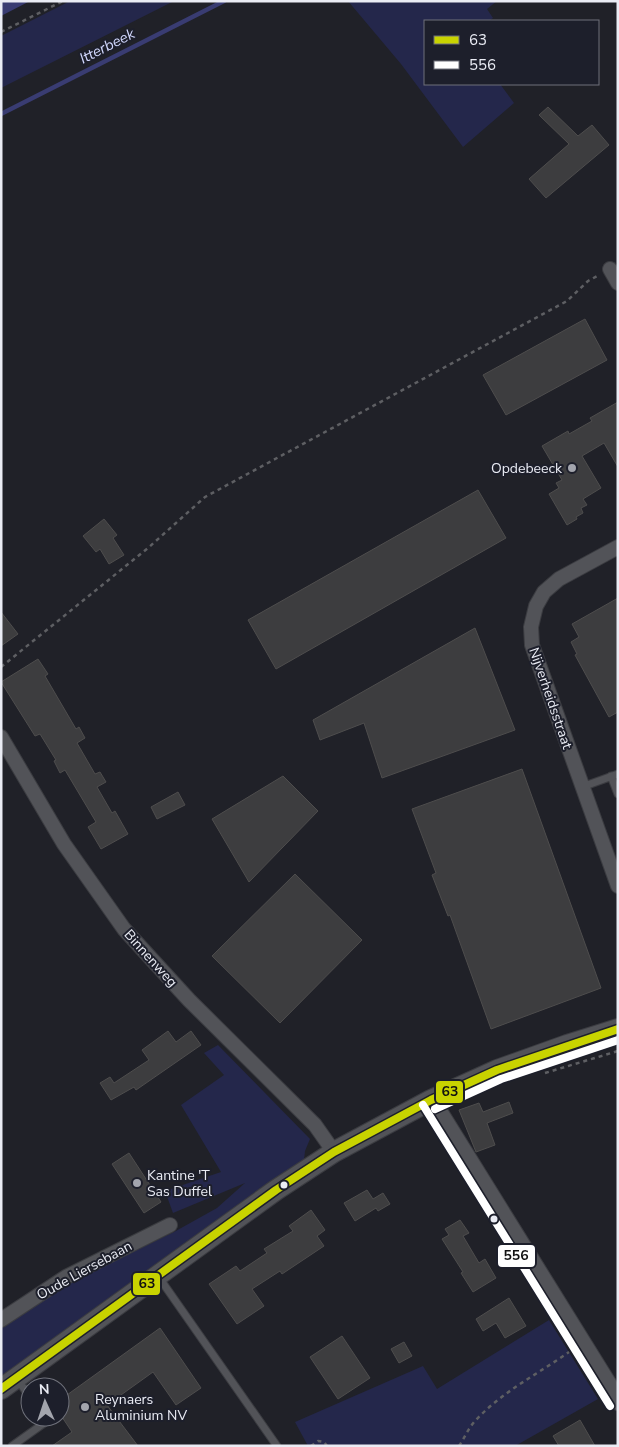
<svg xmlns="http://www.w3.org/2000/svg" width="619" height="1447" viewBox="0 0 619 1447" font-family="'Nunito Sans',sans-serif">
	<rect width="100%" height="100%" fill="#202128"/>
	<g fill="#24274b">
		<polygon points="70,1 174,1 1,88 1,36"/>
		<polygon points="348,1 497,1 487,9 493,18 489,21 425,21 425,84 500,84 514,103 463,147 401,64"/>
		<polygon points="218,1045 310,1139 305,1151 304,1160 1,1378 1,1328 69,1282 174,1232 217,1208 245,1183 173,1213 165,1191 221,1172 181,1105 224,1075 204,1053"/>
		<polygon points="549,1320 598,1399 515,1446 308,1446 295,1422 423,1366 437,1389"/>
	</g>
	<polygon fill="#393c72" points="1,1 30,1 1,16"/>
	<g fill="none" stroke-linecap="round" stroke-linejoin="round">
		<polyline stroke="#393c72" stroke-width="4.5" points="1,114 224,1"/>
	</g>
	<g fill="#3d3d3f" stroke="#4e4d4d">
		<polygon points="548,107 578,136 592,125 609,145 546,198 529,179 569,144 539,115"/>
		<polygon points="585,319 607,360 506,415 483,375"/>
		<polygon points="618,402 618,467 604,443 582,456 601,488 583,499 587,505 581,508 583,513 576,517 577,519 567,525 549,494 559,488 556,483 562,480 542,446 568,431 569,434 592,421 590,418"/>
		<polygon points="478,490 506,538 276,669 248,620"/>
		<polygon points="104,519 117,535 113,538 124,555 109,564 100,549 96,552 83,536"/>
		<polygon points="618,598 618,712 609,717 575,655 577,654 571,642 579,637 572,624"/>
		<polygon points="1,612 18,634 1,646"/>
		<polygon points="475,628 515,730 382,778 364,723 320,740 313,720"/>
		<polygon points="38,659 48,674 45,676 76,729 79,727 85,738 77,743 95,774 100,772 106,782 97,787 112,813 115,811 128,834 101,849 88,827 96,822 65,770 60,773 54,761 56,760 40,734 35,736 1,682"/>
		<polygon points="522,769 601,988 491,1029 450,915 448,916 432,875 436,873 412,809"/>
		<polygon points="283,776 318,811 249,882 212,819"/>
		<polygon points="178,792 185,805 157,819 151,807"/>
		<polygon points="295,874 362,940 280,1023 212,956"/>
		<polygon points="168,1031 176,1042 191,1031 201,1045 136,1090 134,1087 111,1100 100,1083 110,1077 114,1083 149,1060 142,1050"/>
		<polygon points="509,1102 513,1113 487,1123 495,1145 476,1152 459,1110 479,1103 483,1112"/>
		<polygon points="129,1153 161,1202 144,1213 112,1164"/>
		<polygon points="367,1190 373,1199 383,1193 390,1204 378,1211 376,1208 355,1221 344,1203"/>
		<polygon points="311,1210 325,1230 317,1236 324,1246 282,1274 280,1271 252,1289 264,1306 237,1324 209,1284 236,1266 240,1271 267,1253 264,1249 293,1231 289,1226"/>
		<polygon points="460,1220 469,1233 463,1236 479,1263 485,1259 496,1278 473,1292 461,1273 463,1272 442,1239 449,1235 445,1229"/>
		<polygon points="509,1298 526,1326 505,1338 496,1323 483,1331 476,1319"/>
		<polygon points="160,1328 201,1388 176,1405 153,1372 107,1405 138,1446 52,1446 72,1432 60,1414 60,1400"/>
		<polygon points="342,1336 370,1378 338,1399 310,1357"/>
		<polygon points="404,1342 412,1356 399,1363 391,1349"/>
		<polygon points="580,1420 595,1446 559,1446 553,1436"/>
	</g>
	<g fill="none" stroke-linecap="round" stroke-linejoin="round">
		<g stroke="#3b3c41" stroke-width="9">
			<g id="service">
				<polyline points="611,776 618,794"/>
				<polyline points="582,787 618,774"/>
				<polyline points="158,1276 277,1446"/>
				<polyline points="17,1379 30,1397"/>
				<polyline points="12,1446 47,1421 44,1417"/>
			</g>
		</g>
		<g stroke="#3b3c41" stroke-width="16">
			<g id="minor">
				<polyline points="610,269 618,283"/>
				<polyline points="618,547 559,579 544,592 536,606 531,627 532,645 618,886"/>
				<polyline points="1,737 64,844 124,929 189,1000 315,1125 334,1152"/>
				<polyline points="1,1320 66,1277 170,1225"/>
			</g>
		</g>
		<g stroke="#3b3c41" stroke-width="20">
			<polyline id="tertiary" points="431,1100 618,1401"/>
		</g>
		<g stroke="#3b3c41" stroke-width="22">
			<polyline id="secondary" points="1,1389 276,1190 334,1152 431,1100 497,1070 567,1045 618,1029"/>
		</g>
		<g stroke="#5e5f63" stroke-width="2.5" stroke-dasharray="4 4" stroke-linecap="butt">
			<polyline points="1,32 63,1"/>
			<polyline points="1,667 148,548 205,497 567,301 588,281 599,275"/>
			<polyline points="545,1073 618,1051"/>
			<polyline points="311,1446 318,1441 324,1442 327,1446"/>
			<path d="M459,1446c6,-9 10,-19 17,-26 27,-29 62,-46 93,-68"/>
		</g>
		<use href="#service" stroke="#525358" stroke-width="7"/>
		<use href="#minor" stroke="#525358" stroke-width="14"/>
		<use href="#tertiary" stroke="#525358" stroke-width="18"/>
		<use href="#secondary" stroke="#525358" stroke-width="20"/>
		<g stroke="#1d1f2b" stroke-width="11">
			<polyline id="bus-1" points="1,1389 276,1190 334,1152 431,1100 497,1070 618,1029"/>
		</g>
		<g stroke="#1d1f2b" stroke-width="11">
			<g id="bus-2">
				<polyline points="423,1105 610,1406"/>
				<polyline points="435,1109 501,1079 618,1040"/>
			</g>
		</g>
		<use href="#bus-1" stroke="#c8d300" stroke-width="8"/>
		<use href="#bus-2" stroke="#fff" stroke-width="8"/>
	</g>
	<g fill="#a3a5ad" stroke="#1d1f2b" stroke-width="2">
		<circle cx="572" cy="468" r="5"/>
		<circle cx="137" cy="1183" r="5"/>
		<circle cx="85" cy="1407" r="5"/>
	</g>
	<g fill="#eaecf4" stroke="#1d1f2b" stroke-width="2">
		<circle cx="284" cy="1185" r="4.5"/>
		<circle cx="494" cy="1219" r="4.5"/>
	</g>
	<g text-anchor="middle" stroke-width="4" stroke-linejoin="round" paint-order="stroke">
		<g font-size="14" fill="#eaecf4" stroke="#1d1f2b" text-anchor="start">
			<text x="562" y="473" text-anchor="end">Opdebeeck</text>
			<text x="147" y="1180">Kantine 'T<tspan x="147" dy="16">Sas Duffel</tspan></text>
			<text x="95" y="1404">Reynaers<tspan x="95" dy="16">Aluminium NV</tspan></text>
		</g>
		<g font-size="14" fill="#eaecf4" stroke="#1d1f2b">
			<text transform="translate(551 698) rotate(71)" y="5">Nijverheidsstraat</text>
			<text transform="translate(151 958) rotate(48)" y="5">Binnenweg</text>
			<text transform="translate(84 1270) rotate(-29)" y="5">Oude Liersebaan</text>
		</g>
		<g font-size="15" font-style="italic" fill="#d2d8fd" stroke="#1d1f2b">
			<text transform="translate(107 46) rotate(-27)" y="5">Itterbeek</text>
		</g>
	</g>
	<g stroke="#1d1f2b" stroke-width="2">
		<rect x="435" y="1080" width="29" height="24" rx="5" fill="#c8d300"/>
		<rect x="497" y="1244" width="39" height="24" rx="5" fill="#fff"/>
		<rect x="132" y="1272" width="29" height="24" rx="5" fill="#c8d300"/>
	</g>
	<g font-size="14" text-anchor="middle" font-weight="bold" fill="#111">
		<text x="450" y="1096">63</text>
		<text x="516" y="1260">556</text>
		<text x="147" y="1288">63</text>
	</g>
	<rect width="619" height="1447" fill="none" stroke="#eaecf4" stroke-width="5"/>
	<rect x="424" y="20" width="175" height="65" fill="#1d1f2b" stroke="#6f717b"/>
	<rect x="434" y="36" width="25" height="8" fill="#c8d300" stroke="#6f717b"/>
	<text x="469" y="45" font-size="15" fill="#eaecf4">63</text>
	<rect x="434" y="61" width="25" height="8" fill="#ffffff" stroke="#6f717b"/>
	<text x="469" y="70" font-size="15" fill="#eaecf4">556</text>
	<g transform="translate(45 1402) rotate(357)"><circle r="24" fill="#1d1f2b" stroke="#6f717b"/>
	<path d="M0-4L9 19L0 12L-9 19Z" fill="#a3a5ad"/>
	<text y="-8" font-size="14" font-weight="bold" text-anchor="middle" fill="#eaecf4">N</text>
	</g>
</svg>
